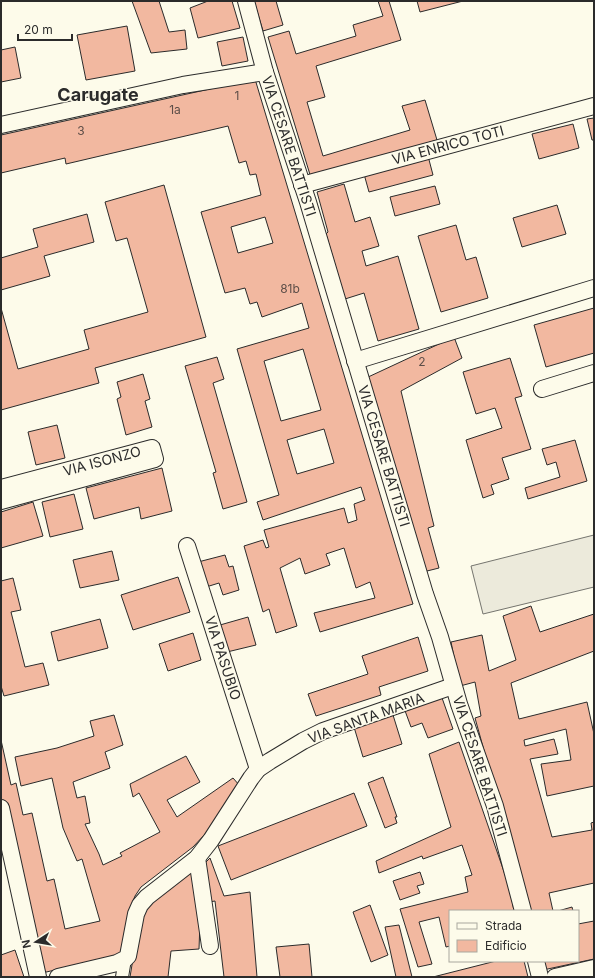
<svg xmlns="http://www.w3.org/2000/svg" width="595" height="978" viewBox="0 0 595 978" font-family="Inter,sans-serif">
	<rect width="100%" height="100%" fill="#fdfbea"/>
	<polygon fill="#eceadb" stroke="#74746e" points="594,535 594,587 483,614 471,566"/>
	<g fill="#f2b8a0" stroke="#2b2b2b" fill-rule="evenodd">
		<polygon points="132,1 159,1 169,32 185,30 187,49 151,53"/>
		<polygon points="208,1 232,1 240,28 198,38 190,8"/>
		<polygon points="254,1 276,1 283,25 263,31"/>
		<polygon points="378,1 389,1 401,40 316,66 325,97 307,102 323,156 410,130 402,106 425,100 437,140 311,178 268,37 289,31 296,54 356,36 353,25 383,16"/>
		<polygon points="417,1 463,1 420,12"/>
		<polygon points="127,26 135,71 86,80 77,35"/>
		<polygon points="243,37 248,61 222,66 217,42"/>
		<polygon points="15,47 21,78 1,82 1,50"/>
		<path d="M255,79l158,525 -93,28 -6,-19 61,-15 -5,-16 -14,6 -12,-40 -18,6 4,11 -25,9 -5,-16 -20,10 17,58 -21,7 -7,-24 -6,3 -19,-66 19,-6 3,8 3,-1 -5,-17 80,-22 4,15 9,-3 -3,-16 11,-4 -4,-13 -98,33 -6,-18 22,-7 -42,-146 72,-21 -7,-25 -40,14 -5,-15 -7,2 -5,-16 -20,5 -24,-81 60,-17 -5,-21 -6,1 -4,-14 -7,2 -11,-37 -162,38 -1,-6 -64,15v-38zM265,217l8,26 -35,10 -7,-26zM303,349l18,61 -40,11 -17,-60zM324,429l10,34 -37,11 -10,-34z"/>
		<polygon points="594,118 594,140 592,140 587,119"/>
		<polygon points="573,124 579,148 539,159 532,134"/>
		<polygon points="428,156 433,175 369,192 364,174"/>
		<polygon points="344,184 355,222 370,217 379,246 362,251 366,266 398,256 419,329 378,341 364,293 345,299 326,234 328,232 317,192"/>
		<polygon points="164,185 206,337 95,368 99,383 1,410 1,308 18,369 89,349 84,330 148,312 127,238 116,241 105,202"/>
		<polygon points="435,186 440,204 395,216 390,197"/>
		<polygon points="557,205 566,234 522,247 513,218"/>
		<polygon points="87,214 94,242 44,256 50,276 1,290 1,258 38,247 33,229"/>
		<polygon points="456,225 466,260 476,257 488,298 441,312 418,236"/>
		<polygon points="594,308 594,353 546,367 534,325"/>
		<polygon points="454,337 462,358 401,391 434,526 428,528 439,568 423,572 366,378"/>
		<polygon points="217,357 224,379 213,383 247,502 223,509 213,473 216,472 185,366"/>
		<polygon points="510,358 522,396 515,398 531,449 502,458 509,479 491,485 494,494 483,498 466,440 502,428 495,408 476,414 463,372"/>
		<polygon points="143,374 150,399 145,401 152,427 126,435 117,399 121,397 117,382"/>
		<polygon points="57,425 65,458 36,465 28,432"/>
		<polygon points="575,440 587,481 528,499 525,488 560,477 556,462 547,465 542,449"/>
		<polygon points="162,468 172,511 141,519 139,507 94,519 86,488"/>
		<polygon points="74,494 83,529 50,537 42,502"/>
		<polygon points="33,502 43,536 1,548 1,512"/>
		<polygon points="112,551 119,580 80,588 73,560"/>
		<polygon points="225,555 229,567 233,566 239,590 223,595 219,583 206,587 198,562"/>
		<polygon points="178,577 190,612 133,630 121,595"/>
		<polygon points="13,578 21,610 11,612 25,667 43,663 49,685 4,696 1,686 1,581"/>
		<polygon points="531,606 540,632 594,614 594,651 511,683 519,719 587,702 594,734 594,786 547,796 541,764 571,760 566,729 524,740 525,746 554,739 558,754 530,759 552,837 592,830 591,823 594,822 594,883 549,893 553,911 527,911 517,869 475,718 481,716 475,682 460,686 451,642 482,635 489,671 516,660 503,616"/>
		<polygon points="248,617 256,645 227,652 220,625"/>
		<polygon points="100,619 108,648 58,661 51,632"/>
		<polygon points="193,633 201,660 168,671 159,644"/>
		<polygon points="418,637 428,671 379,687 381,695 316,716 308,694 368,674 362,656"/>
		<polygon points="441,695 453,729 428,738 422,723 411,727 404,708"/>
		<polygon points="114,715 123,745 105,752 110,768 73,782 77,798 85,796 90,823 85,824 99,854 103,865 122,856 120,853 160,832 139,793 133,797 130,784 186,756 200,782 167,800 177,817 233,778 240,786 220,818 193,847 141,887 135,896 131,906 120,955 42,973 1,800 1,740 11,785 16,783 23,815 32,813 47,881 54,879 65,929 100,921 82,859 77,861 63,828 52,778 21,786 15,757 57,748 94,736 90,721"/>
		<polygon points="393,715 402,744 363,757 354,727"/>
		<polygon points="459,742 510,889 514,911 450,911 450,946 446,947 439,917 419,922 432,964 418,967 400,909 468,892 465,877 472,875 462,845 423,859 422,856 379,873 376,861 451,827 429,754"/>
		<polygon points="383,777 397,817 395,817 397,823 385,828 368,783"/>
		<polygon points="354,793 367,826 231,880 218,846"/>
		<polygon points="210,858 224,896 250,892 257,977 224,977 215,901 209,902 200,868"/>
		<polygon points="189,871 194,875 200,922 199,949 171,951 168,977 130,977 141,910"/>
		<polygon points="420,872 424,884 417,886 420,893 400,900 393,881"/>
		<polygon points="370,905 388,955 371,962 353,912"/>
		<polygon points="572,907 573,911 558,911"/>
		<polygon points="594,921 594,959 543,970 541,961 578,961 578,924"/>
		<polygon points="399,925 412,977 396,977 385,927"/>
		<polygon points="309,944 312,977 280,977 276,947"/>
		<polygon points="15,950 24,977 1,977 1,955"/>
		<polygon points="496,961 524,961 528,977 433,977"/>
	</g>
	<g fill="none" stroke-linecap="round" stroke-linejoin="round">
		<g stroke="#2b2b2b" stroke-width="14">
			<polyline id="pedestrian" points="122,977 125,959"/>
		</g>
		<g stroke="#2b2b2b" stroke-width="18">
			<g id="minor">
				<polyline points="246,1 265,72 308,202 425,594 440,637 459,704 495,806 523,911"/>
				<polyline points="1,125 183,85 265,72"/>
				<polyline points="302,185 594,106"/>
				<polyline points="355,361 594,288"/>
				<polyline points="542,389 594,373"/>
				<polyline points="1,488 152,448 155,459 1,501"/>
				<polyline points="187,546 258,769"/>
				<polyline points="1,808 38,977"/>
				<polyline points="197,858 210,946"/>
				<polyline points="536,961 540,977"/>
				<polyline points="58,977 117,963 125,959 128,956 136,914 140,905 147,897 197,858 211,840 251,778 258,769 270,761 303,741 323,731 453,686"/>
				<polyline points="555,977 594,968"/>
			</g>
		</g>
		<use href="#pedestrian" stroke="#fdfbea" stroke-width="12"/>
		<use href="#minor" stroke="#fdfbea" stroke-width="16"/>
	</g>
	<g text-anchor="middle" stroke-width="3" stroke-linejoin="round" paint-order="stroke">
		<g font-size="12" fill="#5d4e48">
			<text x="237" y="100">1</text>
			<text x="175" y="114">1a</text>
			<text x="81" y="135">3</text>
			<text x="290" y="293">81b</text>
			<text x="422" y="366">2</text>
		</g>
		<g font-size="14" fill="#2b2b2b" stroke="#fdfbea">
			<text transform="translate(448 145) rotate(-15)" y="5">VIA ENRICO TOTI</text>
			<text transform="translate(289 146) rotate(72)" y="5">VIA CESARE BATTISTI</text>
			<text transform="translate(384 456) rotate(73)" y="5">VIA CESARE BATTISTI</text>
			<text transform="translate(102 461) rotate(-15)" y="5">VIA ISONZO</text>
			<text transform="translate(223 658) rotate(72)" y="5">VIA PASUBIO</text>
			<text transform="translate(366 718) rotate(-20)" y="5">VIA SANTA MARIA</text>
			<text transform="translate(480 766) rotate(72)" y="5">VIA CESARE BATTISTI</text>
		</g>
		<g font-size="18" font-weight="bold" fill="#2b2b2b" stroke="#fdfbea">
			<text x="98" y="101">Carugate</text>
		</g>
	</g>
	<rect width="595" height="978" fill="none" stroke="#2b2b2b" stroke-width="4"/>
	<rect x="449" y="910" width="130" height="52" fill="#fdfbea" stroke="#a9a89e"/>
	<rect x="457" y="923" width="20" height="6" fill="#fdfbea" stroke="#a9a89e"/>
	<text x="485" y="930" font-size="12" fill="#2b2b2b">Strada</text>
	<rect x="457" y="940" width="20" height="12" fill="#f2b8a0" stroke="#a9a89e"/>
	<text x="485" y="950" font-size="12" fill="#2b2b2b">Edificio</text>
	<g transform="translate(36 942) rotate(258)" stroke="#fdfbea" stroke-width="3" paint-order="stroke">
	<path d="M0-3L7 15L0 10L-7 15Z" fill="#2b2b2b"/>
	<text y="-6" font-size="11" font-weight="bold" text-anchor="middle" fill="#2b2b2b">N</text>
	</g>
	<path d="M18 34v6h54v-6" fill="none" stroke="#2b2b2b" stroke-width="2"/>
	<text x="24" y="34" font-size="12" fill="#2b2b2b" stroke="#fdfbea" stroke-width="3" paint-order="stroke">20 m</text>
</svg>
